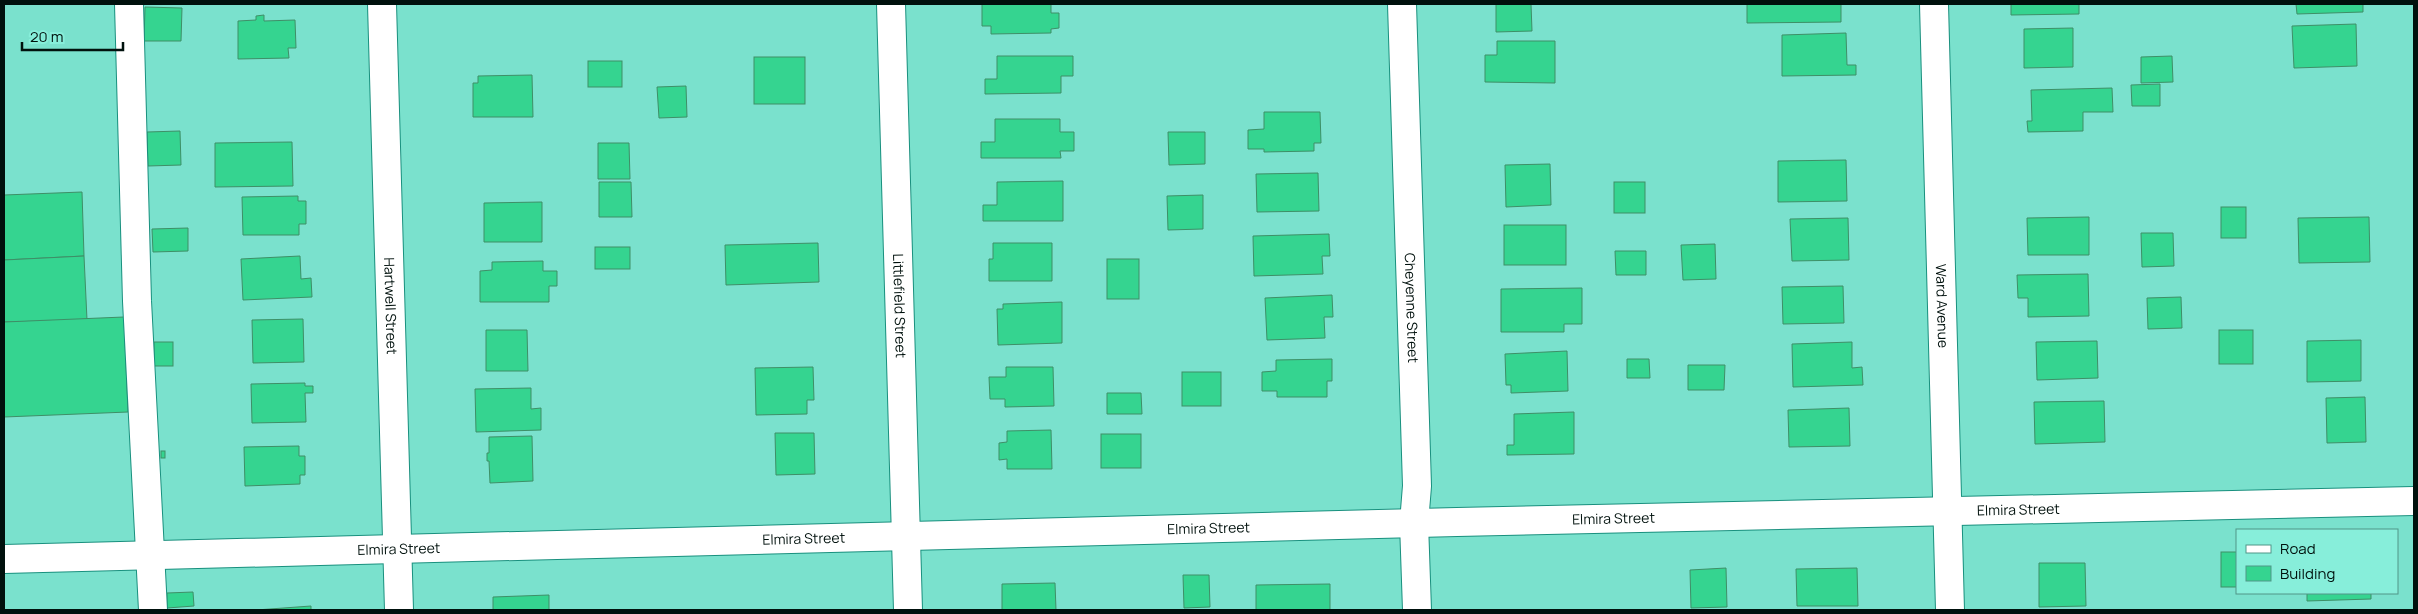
<svg xmlns="http://www.w3.org/2000/svg" width="2418" height="614" viewBox="0 0 2418 614" font-family="Manrope,sans-serif">
	<rect width="100%" height="100%" fill="#7ae1cd"/>
	<g fill="#35d490" stroke="#3e8f67">
		<polygon points="982,4 1051,4 1051,13 1059,13 1059,28 1051,29 1051,33 991,34 991,26 982,26"/>
		<polygon points="1496,4 1531,4 1532,31 1496,32"/>
		<polygon points="1747,4 1841,4 1841,22 1747,23"/>
		<polygon points="2011,4 2079,4 2079,14 2011,15"/>
		<polygon points="2296,4 2363,4 2363,12 2297,14"/>
		<polygon points="145,7 182,8 181,41 144,41"/>
		<polygon points="264,15 264,21 295,20 296,48 288,48 289,58 238,59 238,21 256,20 256,16"/>
		<polygon points="2356,24 2357,66 2294,68 2292,26"/>
		<polygon points="2073,28 2073,67 2024,68 2024,29"/>
		<polygon points="1846,33 1847,65 1856,65 1856,75 1782,76 1782,35"/>
		<polygon points="1497,41 1555,41 1555,83 1485,82 1485,55 1497,55"/>
		<polygon points="997,56 1073,56 1073,76 1061,76 1061,93 985,94 985,79 997,79"/>
		<polygon points="2172,56 2173,82 2141,83 2141,57"/>
		<rect x="754" y="57" width="51" height="47"/>
		<rect x="588" y="61" width="34" height="26"/>
		<polygon points="532,75 533,117 473,117 473,83 478,83 478,76"/>
		<polygon points="2160,84 2160,106 2132,106 2131,85"/>
		<polygon points="686,86 687,117 659,118 657,87"/>
		<polygon points="2112,88 2113,112 2083,112 2083,131 2028,132 2027,121 2032,121 2031,90"/>
		<polygon points="1264,112 1320,112 1321,143 1314,143 1314,151 1264,152 1264,149 1248,149 1248,130 1264,129"/>
		<polygon points="995,119 1060,119 1060,132 1074,132 1074,151 1060,151 1061,158 981,158 981,142 995,142"/>
		<polygon points="180,131 181,165 148,166 147,132"/>
		<polygon points="1168,132 1205,132 1205,164 1169,165"/>
		<polygon points="292,142 293,186 215,187 215,143"/>
		<polygon points="598,143 629,143 630,179 598,179"/>
		<polygon points="1846,160 1847,201 1778,202 1778,161"/>
		<polygon points="1550,164 1551,205 1506,207 1505,165"/>
		<polygon points="1318,173 1319,211 1257,212 1256,174"/>
		<polygon points="1063,181 1063,221 983,221 983,205 997,205 997,182"/>
		<polygon points="599,182 631,182 632,217 599,217"/>
		<rect x="1614" y="182" width="31" height="31"/>
		<polygon points="82,192 84,256 4,260 4,195"/>
		<polygon points="1203,195 1203,229 1168,230 1167,196"/>
		<polygon points="298,196 298,201 306,201 306,224 299,224 299,235 243,235 242,197"/>
		<polygon points="542,202 542,242 484,242 484,203"/>
		<rect x="2221" y="207" width="25" height="31"/>
		<polygon points="2089,217 2089,255 2028,255 2027,218"/>
		<polygon points="2369,217 2370,262 2299,263 2298,218"/>
		<polygon points="1848,218 1849,260 1792,261 1790,219"/>
		<rect x="1504" y="225" width="62" height="40"/>
		<polygon points="188,228 188,251 153,252 152,229"/>
		<polygon points="2141,233 2173,233 2174,266 2142,267"/>
		<polygon points="1329,234 1330,256 1322,256 1323,274 1254,276 1253,236"/>
		<polygon points="818,243 819,282 726,285 725,245"/>
		<polygon points="993,243 1052,243 1052,281 989,281 989,259 993,259"/>
		<polygon points="1715,244 1716,279 1683,280 1681,245"/>
		<rect x="595" y="247" width="35" height="22"/>
		<polygon points="1615,251 1646,251 1646,275 1616,275"/>
		<polygon points="84,256 87,320 4,322 4,260"/>
		<polygon points="300,256 301,279 311,278 312,297 243,300 241,259"/>
		<rect x="1107" y="259" width="32" height="40"/>
		<polygon points="543,261 543,271 557,271 557,286 549,286 549,302 480,302 480,271 492,270 492,262"/>
		<polygon points="2088,274 2089,316 2028,317 2028,298 2018,298 2017,275"/>
		<polygon points="1843,286 1844,323 1783,324 1782,287"/>
		<polygon points="1582,288 1582,324 1564,324 1564,332 1501,332 1501,289"/>
		<polygon points="1332,295 1333,317 1324,317 1325,338 1267,340 1265,298"/>
		<polygon points="2181,297 2182,328 2148,329 2147,298"/>
		<polygon points="1062,302 1062,343 998,345 997,309 1003,309 1003,304"/>
		<polygon points="124,317 128,412 4,417 4,322"/>
		<polygon points="303,319 304,362 253,363 252,320"/>
		<polygon points="486,330 527,330 528,371 486,371"/>
		<rect x="2219" y="330" width="34" height="34"/>
		<polygon points="2361,340 2361,381 2307,382 2307,341"/>
		<polygon points="2097,341 2098,378 2037,380 2036,342"/>
		<rect x="154" y="342" width="19" height="24"/>
		<polygon points="1852,342 1852,368 1862,367 1863,385 1793,387 1792,344"/>
		<polygon points="1567,351 1568,391 1511,393 1511,385 1506,385 1505,354"/>
		<polygon points="1332,359 1332,381 1327,381 1327,397 1277,397 1277,391 1262,391 1262,372 1276,371 1276,360"/>
		<polygon points="1627,359 1649,359 1650,378 1627,378"/>
		<polygon points="1688,365 1725,365 1724,390 1688,390"/>
		<polygon points="813,367 814,400 807,400 807,414 756,415 755,368"/>
		<polygon points="1006,367 1053,367 1054,406 1005,407 1005,399 990,399 989,377 1006,377"/>
		<rect x="1182" y="372" width="39" height="34"/>
		<polygon points="305,383 305,386 313,386 313,393 305,393 306,422 252,423 251,384"/>
		<polygon points="531,388 531,409 541,408 541,430 476,432 475,389"/>
		<polygon points="1107,393 1141,393 1142,414 1107,414"/>
		<polygon points="2365,397 2366,442 2327,443 2326,398"/>
		<polygon points="2104,401 2105,442 2035,444 2034,402"/>
		<polygon points="1849,408 1850,446 1789,447 1788,410"/>
		<polygon points="1574,412 1574,454 1507,455 1507,445 1514,445 1514,414"/>
		<polygon points="1051,430 1052,469 1007,469 1007,459 999,460 999,443 1007,442 1007,431"/>
		<polygon points="775,433 814,433 815,474 776,475"/>
		<rect x="1101" y="434" width="40" height="34"/>
		<polygon points="532,436 533,481 490,483 489,461 487,461 487,453 489,453 489,437"/>
		<polygon points="299,446 299,456 305,456 305,475 300,475 300,484 245,486 244,447"/>
		<rect x="161" y="451" width="4" height="7"/>
		<rect x="2221" y="552" width="16" height="35"/>
		<polygon points="2039,563 2085,563 2086,606 2039,607"/>
		<polygon points="1726,568 1727,607 1691,608 1690,570"/>
		<polygon points="1857,568 1858,606 1797,606 1796,569"/>
		<polygon points="1183,575 1209,575 1210,607 1184,608"/>
		<polygon points="1055,583 1056,610 1002,610 1002,584"/>
		<polygon points="1330,584 1330,610 1256,610 1256,585"/>
		<polygon points="193,592 194,606 167,608 167,593"/>
		<polygon points="2307,593 2371,593 2371,599 2307,601"/>
		<polygon points="549,595 549,610 493,610 493,597"/>
		<polygon points="311,606 311,610 256,610"/>
	</g>
	<g fill="none" stroke-linecap="round" stroke-linejoin="round">
		<g stroke="#19907e" stroke-width="30">
			<g id="minor">
				<polyline points="129,4 137,301 153,610"/>
				<path id="s1" d="M382,4l17,606"/>
				<path id="s2" d="M891,4l17,606"/>
				<path id="s3" d="M1402,4l15,482 -3,37 3,87"/>
				<path id="s4" d="M1934,4l16,606"/>
				<path id="s5" d="M4,559l1453,-37 957,-21"/>
			</g>
		</g>
		<use href="#minor" stroke="#fff" stroke-width="28"/>
	</g>
	<g text-anchor="middle" stroke-width="4.5" stroke-linejoin="round" paint-order="stroke">
		<g font-size="14" fill="#00110d" stroke="#87eeda">
			<text dy="5" stroke="none"><textPath href="#s1" startOffset="302">Hartwell Street</textPath></text>
			<text dy="5" stroke="none"><textPath href="#s2" startOffset="302">Littlefield Street</textPath></text>
			<text dy="5" stroke="none"><textPath href="#s3" startOffset="304">Cheyenne Street</textPath></text>
			<text dy="5" stroke="none"><textPath href="#s4" startOffset="302">Ward Avenue</textPath></text>
			<text dy="5" stroke="none"><textPath href="#s5" startOffset="2015">Elmira Street</textPath></text>
			<text dy="5" stroke="none"><textPath href="#s5" startOffset="1610">Elmira Street</textPath></text>
			<text dy="5" stroke="none"><textPath href="#s5" startOffset="1205">Elmira Street</textPath></text>
			<text dy="5" stroke="none"><textPath href="#s5" startOffset="800">Elmira Street</textPath></text>
			<text dy="5" stroke="none"><textPath href="#s5" startOffset="395">Elmira Street</textPath></text>
		</g>
	</g>
	<rect width="2418" height="614" fill="none" stroke="#00110d" stroke-width="10"/>
	<rect x="2236" y="529" width="162" height="65" fill="#87eeda" stroke="#519688"/>
	<rect x="2246" y="545" width="25" height="8" fill="#ffffff" stroke="#519688"/>
	<text x="2280" y="554" font-size="15" fill="#00110d">Road</text>
	<rect x="2246" y="566" width="25" height="15" fill="#35d490" stroke="#519688"/>
	<text x="2280" y="579" font-size="15" fill="#00110d">Building</text>
	<path d="M22 42v8h101v-8" fill="none" stroke="#00110d" stroke-width="2.5"/>
	<text x="30" y="42" font-size="15" fill="#00110d" stroke="#87eeda" stroke-width="4" paint-order="stroke">20 m</text>
</svg>
